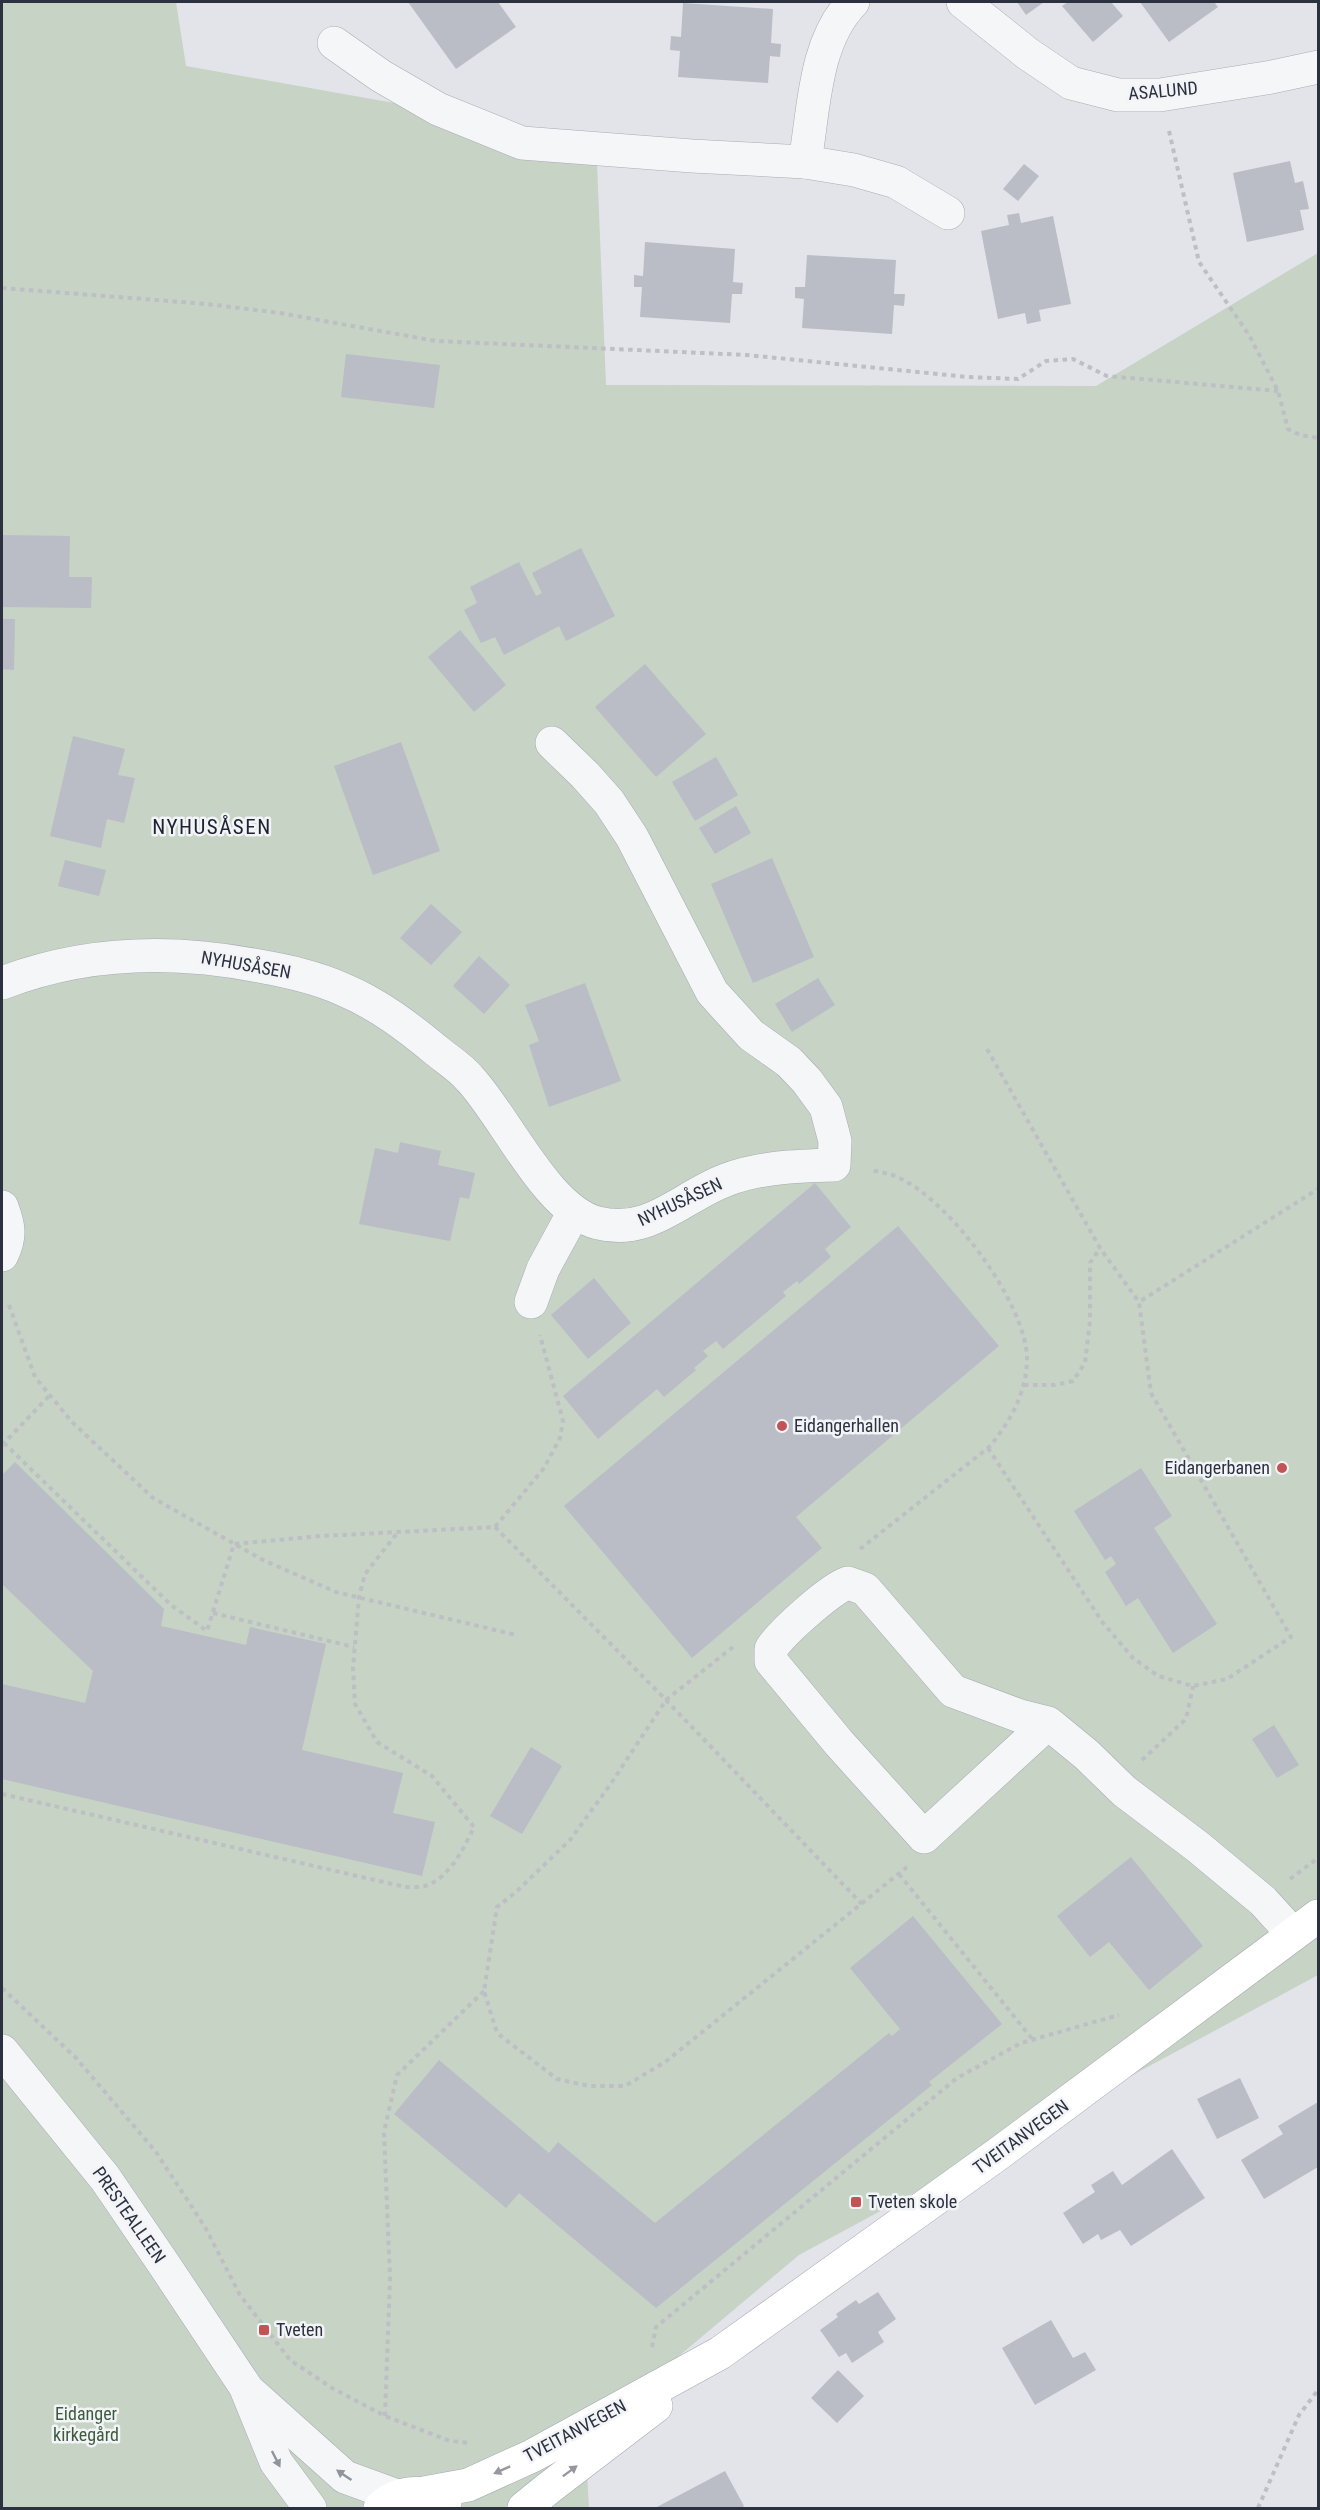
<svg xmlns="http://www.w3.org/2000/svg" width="1320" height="2510" viewBox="0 0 1320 2510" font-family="'Roboto Condensed',sans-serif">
	<rect width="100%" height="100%" fill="#e3e4ea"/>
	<polygon fill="#c6d3c5" points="2,2 176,2 186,66 596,139 606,385 1096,386 1318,253 1318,1975 799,2255 585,2435 589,2508 2,2508"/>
	<g fill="#babdc6">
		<polygon points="408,2 498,2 516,27 456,69"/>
		<polygon points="1017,2 1044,2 1026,15"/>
		<polygon points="1068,2 1111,2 1123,16 1093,42 1062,6"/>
		<polygon points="1140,2 1214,2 1218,7 1169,42"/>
		<polygon points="683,3 773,9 771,43 781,44 780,57 770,56 768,83 678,77 680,51 670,50 671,36 681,37"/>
		<polygon points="1290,161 1295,183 1303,181 1309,209 1300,210 1304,230 1247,242 1233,173"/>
		<polygon points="1024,164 1039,176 1018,201 1003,189"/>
		<polygon points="1019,213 1021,223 1053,216 1071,304 1039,310 1041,321 1027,324 1025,313 998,319 981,231 1009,225 1007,215"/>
		<polygon points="645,242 735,249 733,282 743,283 742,294 732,294 730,323 640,317 642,287 634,287 634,275 643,276"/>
		<polygon points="807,255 896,260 894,294 905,294 904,306 894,305 892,334 802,328 804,299 795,298 795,287 805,287"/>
		<polygon points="346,354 440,365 434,408 341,397"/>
		<polygon points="2,535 70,536 69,577 92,577 91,608 2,607"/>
		<polygon points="581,548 615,616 566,641 559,626 504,655 495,637 481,643 464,610 477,603 470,587 519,562 536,596 542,593 532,573"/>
		<polygon points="2,619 15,619 14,670 2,669"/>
		<polygon points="460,630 506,685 474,712 428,657"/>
		<polygon points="645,664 706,734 656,777 595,707"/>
		<polygon points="73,736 125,749 118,775 135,778 124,823 107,819 101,848 50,836"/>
		<polygon points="401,742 440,851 373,875 334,766"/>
		<polygon points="716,757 738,795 695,821 672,782"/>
		<polygon points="736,806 751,833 715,854 699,828"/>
		<polygon points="772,858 814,957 753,983 711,884"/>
		<polygon points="65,860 106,870 99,896 58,886"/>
		<polygon points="431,904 462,932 431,965 400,938"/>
		<polygon points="479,956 510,985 484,1014 453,986"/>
		<polygon points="818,978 835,1005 792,1032 775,1004"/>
		<polygon points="585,983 621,1081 549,1107 529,1045 539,1041 525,1005"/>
		<polygon points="400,1142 441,1151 438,1165 475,1173 469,1199 460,1197 450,1241 359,1224 375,1148 398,1153"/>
		<polygon points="815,1183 851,1227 825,1249 831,1257 799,1284 797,1281 783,1292 786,1296 723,1349 716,1341 703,1351 708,1356 694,1368 696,1370 664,1397 657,1389 598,1439 563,1396"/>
		<polygon points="898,1226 999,1346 796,1517 822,1548 692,1658 564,1506"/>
		<polygon points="594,1278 631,1323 588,1359 551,1315"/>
		<polygon points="15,1462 164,1609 161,1626 246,1645 250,1627 326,1644 302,1750 403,1773 393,1813 435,1822 422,1876 2,1779 2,1684 85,1703 93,1671 2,1584 2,1475"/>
		<polygon points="1141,1468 1172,1516 1154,1528 1217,1624 1173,1653 1138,1598 1126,1606 1105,1572 1116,1564 1111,1556 1105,1560 1074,1511"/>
		<polygon points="1274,1725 1299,1765 1277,1778 1252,1739"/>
		<polygon points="531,1747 562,1766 522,1834 490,1816"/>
		<polygon points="1131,1857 1203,1946 1149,1990 1109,1942 1090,1957 1057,1916"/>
		<polygon points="913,1916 1002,2024 929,2082 932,2085 656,2308 519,2193 506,2208 394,2114 439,2060 549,2153 558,2142 655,2223 889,2033 892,2036 900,2029 850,1968"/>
		<polygon points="1240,2078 1259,2118 1217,2139 1197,2099"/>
		<polygon points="1318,2102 1318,2167 1264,2199 1241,2160 1283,2134 1278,2126"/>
		<polygon points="1172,2149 1205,2198 1131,2246 1120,2230 1101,2240 1098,2234 1083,2244 1063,2213 1095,2192 1091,2185 1113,2171 1122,2185"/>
		<polygon points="878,2292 896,2319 878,2332 884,2342 852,2363 846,2353 839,2357 820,2330 838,2317 836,2314 856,2300 859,2304"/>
		<polygon points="1051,2320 1073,2358 1085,2352 1096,2370 1035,2405 1002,2348"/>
		<polygon points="838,2370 864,2396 837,2423 811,2398"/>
		<polygon points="725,2471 744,2506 741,2508 655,2508"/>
	</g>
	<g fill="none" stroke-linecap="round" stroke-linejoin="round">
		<g stroke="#a8abb4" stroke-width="34">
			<g id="minor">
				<polyline points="963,2 1028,54 1071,83 1118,95 1160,95 1272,77 1318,67"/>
				<polyline points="334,43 381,76 438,109 522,143 692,156 805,162 854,170 896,182 948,213"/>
				<path d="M805,162c9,-53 9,-120 48,-160"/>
				<path d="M2,983c83,-32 170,-34 257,-17 28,5 57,11 83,23 36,15 66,38 95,62 11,9 24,17 33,28 35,37 77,132 128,144 52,13 83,-26 128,-43 34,-13 71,-14 108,-15l1,-24 -9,-34 -19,-26 -18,-19 -38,-27 -39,-43 -80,-155 -23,-35 -24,-27 -33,-32"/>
				<path d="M2,1207c7,19 9,29 0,48"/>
				<polyline points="531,1302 543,1269 574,1212"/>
				<path d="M1048,1723l-124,114 -85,-94 -68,-82v-12c10,-16 59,-60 77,-66l17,6 88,102 67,25 28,7 39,32 37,36 74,56 65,54 30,33"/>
				<polyline points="2,2051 105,2178 163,2263 245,2386 276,2462 310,2508"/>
				<polyline points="250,2392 345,2477 397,2496"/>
			</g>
		</g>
		<g stroke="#a3a8b4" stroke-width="34">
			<g id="major">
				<polyline points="424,2493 468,2485 532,2456 720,2353 998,2154 1318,1916"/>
				<path d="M380,2508c18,-17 44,-19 65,-6"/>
				<polyline points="524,2508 550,2487 656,2406"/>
			</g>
		</g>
		<g stroke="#bdbfc4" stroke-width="4" stroke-dasharray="4.5 4.5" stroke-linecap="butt">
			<polyline points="1169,131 1199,262 1249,335 1278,391 1288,429 1300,435 1318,438"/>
			<polyline points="2,288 207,304 280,313 436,341 747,355 968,377 1018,379 1046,361 1073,359 1107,376 1278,391"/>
			<polyline points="987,1049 1100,1248 1139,1302"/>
			<polyline points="9,1305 35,1377 72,1422 153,1498 263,1560 336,1592 516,1635"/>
			<polyline points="1024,1385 1055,1385 1073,1381 1085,1363 1090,1321 1090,1263 1100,1248"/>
			<polyline points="4,1443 171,1605 207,1631 234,1544 321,1536 495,1527 544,1468 560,1438 563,1421 540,1335"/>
			<polyline points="2,1445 50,1395"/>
			<polyline points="988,1448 1103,1623 1133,1658 1158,1676 1193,1686 1227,1679 1291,1637 1151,1393 1139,1302 1318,1189"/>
			<polyline points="495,1527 666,1700 862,1904"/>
			<path d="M860,1549l128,-101c22,-25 39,-56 39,-90 -1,-55 -79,-160 -130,-181 -8,-4 -18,-5 -27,-7"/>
			<polyline points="213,1613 354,1647"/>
			<polyline points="733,1647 666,1700 610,1785 570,1840 516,1892 497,1907 484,1991 497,2033 557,2079 589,2086 625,2086 665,2062 907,1867"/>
			<polyline points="1142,1760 1186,1719 1193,1686"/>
			<path d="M2,1794l403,93c6,0 14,1 20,-1 24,-7 39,-38 49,-59l-42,-51 -55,-34 -22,-38 -2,-36 6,-71 6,-23 33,-42"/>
			<polyline points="899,1874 1033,2040"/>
			<polyline points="1290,1879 1318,1858"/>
			<polyline points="2,1988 76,2058 156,2152 205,2227 240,2295 290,2360 332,2388 385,2416 450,2441 469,2443"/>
			<polyline points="652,2347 656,2327 957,2078 1021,2043 1119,2015"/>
			<polyline points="385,2416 390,2278 384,2132 397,2075 484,1991"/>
			<polyline points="1258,2508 1299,2415 1318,2390"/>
		</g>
		<use href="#minor" stroke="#f5f6f8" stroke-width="33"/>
		<use href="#major" stroke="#fff" stroke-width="33"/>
	</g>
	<defs><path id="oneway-solid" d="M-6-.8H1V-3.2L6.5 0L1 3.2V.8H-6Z" transform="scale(1.5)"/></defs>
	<g fill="#90949c">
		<use href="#oneway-solid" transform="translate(276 2459) rotate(63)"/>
		<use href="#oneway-solid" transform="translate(344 2475) rotate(-146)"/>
	</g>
	<g fill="#9698a0">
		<use href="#oneway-solid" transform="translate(502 2470) rotate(156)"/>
		<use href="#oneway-solid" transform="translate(570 2471) rotate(-37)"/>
	</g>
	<g fill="#c25455" stroke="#f2f4f7" stroke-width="2">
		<circle cx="782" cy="1426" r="6"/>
		<circle cx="1282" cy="1468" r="6"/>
		<rect x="850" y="2196" width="12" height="12" rx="3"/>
		<rect x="258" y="2324" width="12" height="12" rx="3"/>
	</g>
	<g text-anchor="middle" stroke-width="5" stroke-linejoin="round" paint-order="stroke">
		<g font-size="18" fill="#2c3140" stroke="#f2f4f7">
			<text transform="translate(1163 91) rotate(-5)" y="6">ASALUND</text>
			<text transform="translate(246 965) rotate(10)" y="6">NYHUSÅSEN</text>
			<text transform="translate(680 1202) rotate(-25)" y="6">NYHUSÅSEN</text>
			<text transform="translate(1021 2137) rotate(-36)" y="6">TVEITANVEGEN</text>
			<text transform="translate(129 2215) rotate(55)" y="6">PRESTEALLEEN</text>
			<text transform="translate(575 2431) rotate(-28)" y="6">TVEITANVEGEN</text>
		</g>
		<g font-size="18" fill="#2c3140" stroke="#f2f4f7" text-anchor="start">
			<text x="794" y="1432">Eidangerhallen</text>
			<text x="1270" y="1474" text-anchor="end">Eidangerbanen</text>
			<text x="868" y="2208">Tveten skole</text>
			<text x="276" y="2336">Tveten</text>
		</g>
		<g font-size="18" fill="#3c5b3b" stroke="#f2f4f7">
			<text x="86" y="2420">Eidanger<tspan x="86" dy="21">kirkegård</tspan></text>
		</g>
		<g font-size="21" letter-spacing="1.5" fill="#1e2231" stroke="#f2f4f7">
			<text x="212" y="834">NYHUSÅSEN</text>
		</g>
	</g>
	<rect width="1320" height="2510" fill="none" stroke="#2c3140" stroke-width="6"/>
</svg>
